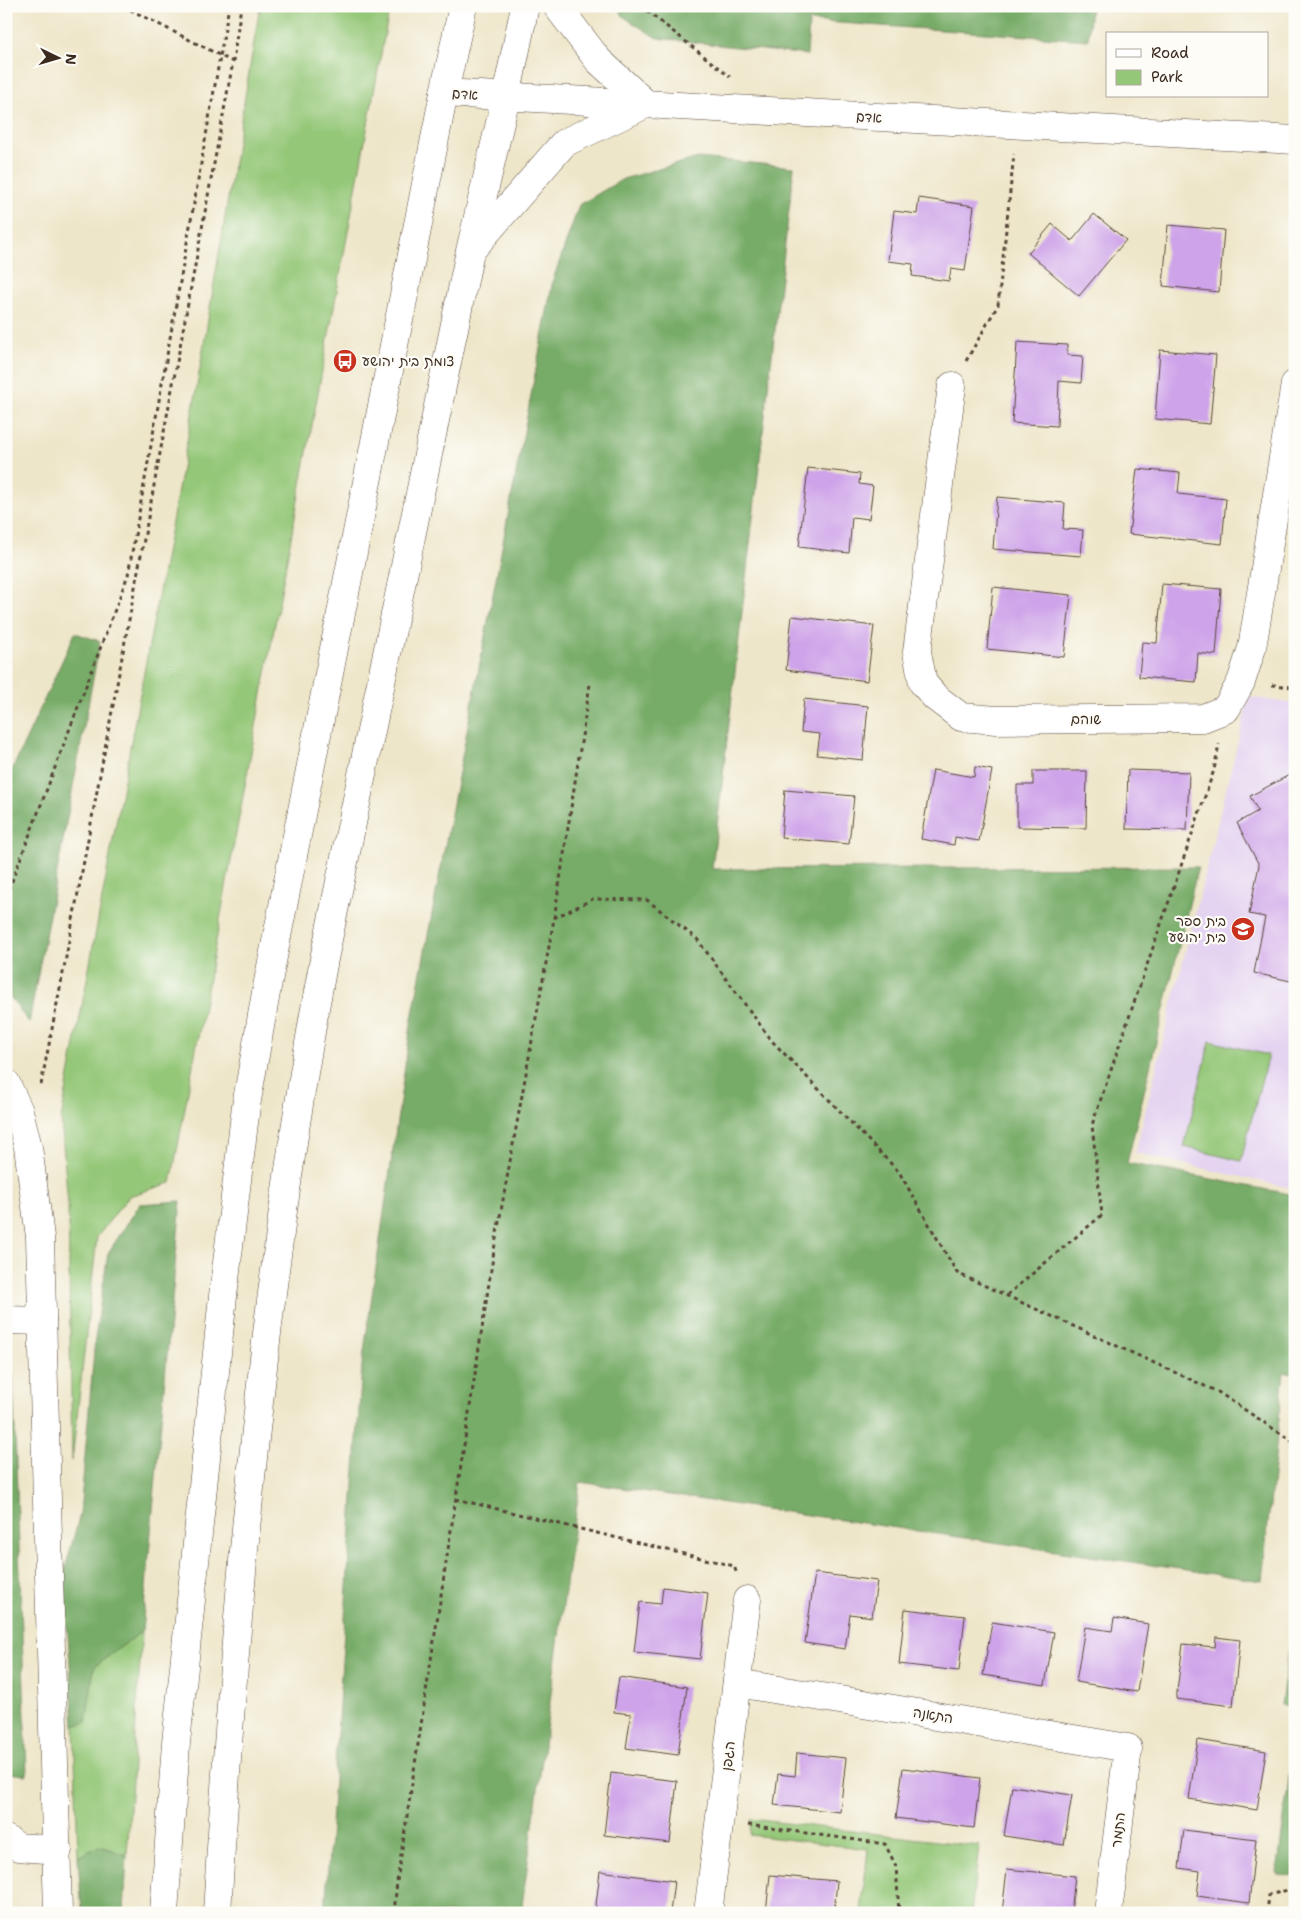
<svg xmlns="http://www.w3.org/2000/svg" width="1301" height="1919" viewBox="0 0 1301 1919" font-family="'Shantell Sans','Playpen Sans Hebrew',sans-serif">
	<rect width="100%" height="100%" fill="#fdfcf7"/>
	<filter id="ink" filterUnits="userSpaceOnUse"><feTurbulence type="fractalNoise" baseFrequency=".02" numOctaves="2"/><feDisplacementMap in="SourceGraphic" scale="10" xChannelSelector="R" yChannelSelector="G"/><feConvolveMatrix kernelMatrix="1 2 1 2 8 2 1 2 1" color-interpolation-filters="sRGB"/></filter>
	<filter id="wash" filterUnits="userSpaceOnUse"><feTurbulence type="fractalNoise" baseFrequency=".0096" numOctaves="4" result="noise"/><feDisplacementMap in="SourceGraphic" scale="20" xChannelSelector="R" yChannelSelector="G"/><feGaussianBlur stdDeviation="1.12" result="paint"/><feColorMatrix in="noise" values="0 0 0 0 0 0 0 0 0 0 0 0 0 0 0 0 0 1.4 0 .05"/><feComposite in="paint" operator="in"/></filter>
	<g filter="url(#wash)">
		<rect width="100%" height="100%" fill="#eee6c9"/>
		<polygon fill="#e4d3f1" points="1249,697 1295,704 1295,1189 1135,1153"/>
		<g fill="#94c778" stroke="#68784b">
			<polygon points="260,6 390,6 171,1183 129,1196 97,1237 72,1461 68,1205 61,1119 195,398"/>
			<polygon points="1210,1041 1268,1055 1241,1161 1184,1147"/>
			<polygon points="142,1631 127,1855 99,1846 78,1857 74,1726 86,1722 94,1667"/>
			<polygon points="751,1819 979,1846 971,1913 861,1913 868,1849 750,1835"/>
		</g>
		<g fill="#77ac68" stroke="#596b43">
			<polygon points="616,6 1091,6 1088,40 809,21 807,55 657,38 624,17"/>
			<polygon points="698,158 794,167 712,869 1198,867 1127,1163 1295,1195 1295,1373 1284,1372 1262,1581 580,1482 521,1913 325,1913 362,1365 411,1024 553,280 579,205 623,179"/>
			<polygon points="75,633 100,641 29,1023 6,991 6,783"/>
			<polygon points="181,1201 142,1631 94,1667 86,1722 74,1726 64,1573 80,1514 95,1339 108,1253 140,1204"/>
			<polygon points="6,1374 13,1375 27,1775 6,1773"/>
			<polygon points="1295,1608 1295,1708 1281,1705"/>
			<polygon points="1295,1729 1295,1877 1277,1874"/>
			<polygon points="99,1846 127,1855 124,1913 82,1913 78,1857"/>
		</g>
		<g id="blocks">
			<g fill="#cea3e9">
				<polygon points="919,198 974,206 965,271 951,269 949,281 912,276 913,264 888,261 894,211 917,214"/>
				<polygon points="1094,214 1126,240 1079,296 1028,253 1052,224 1072,241"/>
				<polygon points="1168,225 1224,230 1219,292 1163,286"/>
				<polygon points="1017,342 1067,345 1067,355 1083,356 1081,383 1059,381 1057,426 1012,423"/>
				<polygon points="1160,350 1216,355 1210,424 1155,419"/>
				<polygon points="808,468 860,474 859,484 873,486 869,519 852,517 849,553 799,547"/>
				<polygon points="1137,469 1180,473 1178,494 1226,499 1222,544 1129,534"/>
				<polygon points="997,497 1065,503 1063,529 1083,530 1081,556 993,549"/>
				<polygon points="1162,584 1221,589 1216,655 1198,653 1196,682 1139,677 1142,642 1157,643"/>
				<polygon points="993,587 1071,595 1064,657 987,649"/>
				<polygon points="792,616 874,626 867,681 786,670"/>
				<polygon points="804,699 868,706 863,760 817,755 820,734 801,732"/>
				<polygon points="975,767 992,770 979,841 955,837 954,845 921,839 933,770 974,777"/>
				<polygon points="1128,770 1189,772 1187,830 1126,829"/>
				<polygon points="1033,771 1087,771 1086,828 1017,827 1017,785 1033,785"/>
				<polygon points="1295,772 1295,982 1254,973 1265,917 1249,914 1259,865 1237,823 1258,811 1250,796"/>
				<polygon points="785,790 854,796 849,844 781,838"/>
				<polygon points="815,1573 877,1581 872,1617 850,1614 845,1649 805,1643"/>
				<polygon points="663,1587 708,1593 700,1659 634,1652 640,1602 661,1604"/>
				<polygon points="905,1609 965,1616 959,1671 899,1664"/>
				<polygon points="1114,1618 1148,1624 1137,1692 1076,1682 1085,1627 1112,1631"/>
				<polygon points="992,1622 1054,1632 1045,1685 983,1675"/>
				<polygon points="1216,1637 1240,1640 1233,1706 1176,1699 1183,1644 1215,1647"/>
				<polygon points="619,1677 687,1687 678,1755 626,1748 631,1714 614,1712"/>
				<polygon points="1198,1740 1266,1751 1257,1810 1189,1799"/>
				<polygon points="797,1753 846,1758 840,1812 774,1805 778,1774 795,1776"/>
				<polygon points="903,1768 980,1778 974,1828 896,1818"/>
				<polygon points="611,1773 677,1781 670,1843 604,1835"/>
				<polygon points="1012,1786 1072,1795 1064,1845 1004,1836"/>
				<polygon points="1184,1830 1256,1839 1249,1903 1197,1896 1200,1871 1179,1868"/>
				<polygon points="1007,1869 1075,1876 1071,1913 1002,1913"/>
				<polygon points="600,1871 674,1881 670,1913 595,1913"/>
				<polygon points="770,1875 837,1881 834,1913 766,1913"/>
			</g>
		</g>
	</g>
	<g filter="url(#ink)">
		<use href="#blocks" fill-opacity="0" stroke="#564638" stroke-width="1"/>
		<g fill="none" stroke-linecap="round" stroke-linejoin="round">
			<g stroke="#564638" stroke-width="29">
				<g id="minor">
					<polyline points="952,386 917,652 923,683 935,697 961,717 996,720 1203,718 1226,709 1241,682 1252,648 1295,384"/>
					<polyline points="6,1320 42,1321"/>
					<polyline points="737,1683 1128,1748 1108,1913"/>
					<polyline points="6,1839 18,1847 58,1850"/>
					<polyline points="708,1913 747,1600"/>
				</g>
			</g>
			<g stroke="#564638" stroke-width="29">
				<polyline id="tertiary" points="6,1083 19,1111 28,1147 40,1237 58,1913"/>
			</g>
			<g stroke="#564638" stroke-width="29">
				<polyline id="secondary" points="444,93 1295,140"/>
			</g>
			<g stroke="#564638" stroke-width="29">
				<g id="primary">
					<polyline points="473,248 564,143 646,104 598,60 557,6"/>
					<polyline points="164,1913 176,1743 223,1296 246,1106 267,987 444,93 463,6"/>
					<path d="M217,1913c19,-320 48,-639 107,-954l146,-708 36,-154 19,-91"/>
				</g>
			</g>
			<g stroke="#564638" stroke-width="3" stroke-dasharray="4 4" stroke-linecap="butt">
				<polyline points="123,6 233,62"/>
				<polyline points="641,6 730,77"/>
				<polyline points="966,361 998,305 1014,154"/>
				<polyline points="1272,685 1295,687"/>
				<polyline points="6,897 128,575 229,6"/>
				<polyline points="554,918 593,899 647,900 697,939 772,1041 899,1172 957,1273 1218,1392 1295,1443"/>
				<polyline points="41,1085 64,968 233,62 241,6"/>
				<polyline points="1007,1295 1102,1215 1092,1125 1214,770 1219,744"/>
				<polyline points="456,1499 734,1566 737,1574"/>
				<polyline points="748,1825 885,1844 896,1866 899,1913"/>
				<polyline points="394,1913 397,1881 495,1244 554,919 590,684"/>
				<polyline points="1267,1913 1269,1895 1295,1888"/>
			</g>
			<use href="#minor" stroke="#fff" stroke-width="28"/>
			<use href="#tertiary" stroke="#fff" stroke-width="28"/>
			<use href="#secondary" stroke="#fff" stroke-width="28"/>
			<use href="#primary" stroke="#fff" stroke-width="28"/>
		</g>
	</g>
	<defs>
		<g id="bus-disc" transform="scale(1.25)"><circle r="9.5" fill="#c8321e" stroke="#fdfcf7"/><path d="M-5-6H5V4H4V6H2V4H-2V6H-4V4H-5ZM-3.5-4V0h7V-4ZM-3.5 1.2v1.5H-2V1.2ZM2 1.2v1.5H3.5V1.2Z" fill="#fff"/></g>
		<g id="school-disc" transform="scale(1.25)"><circle r="9.5" fill="#c8321e" stroke="#fdfcf7"/><path d="M0-5L7-2L0 1L-7-2ZM-4 1L0 2.5L4 1V4Q0 6-4 4Z" fill="#fff"/></g>
	</defs>
	<g fill-rule="evenodd">
		<use href="#bus-disc" x="345" y="361"/>
		<use href="#school-disc" x="1243" y="929"/>
	</g>
	<g text-anchor="middle" stroke-width="4.5" stroke-linejoin="round" paint-order="stroke">
		<g font-size="14" fill="#3b2a1e" stroke="#fdfcf7">
			<text transform="translate(465 94) rotate(4)" y="5">אדם</text>
			<text transform="translate(869 117) rotate(3)" y="5">אדם</text>
			<text x="1086" y="724">שוהם</text>
			<text transform="translate(933 1715) rotate(9)" y="5">התאנה</text>
			<text transform="translate(728 1756) rotate(-83)" y="5">הגפן</text>
			<text transform="translate(1118 1830) rotate(-83)" y="5">התמר</text>
		</g>
		<g font-size="14" fill="#3b2a1e" stroke="#fdfcf7" text-anchor="start">
			<text x="362" y="366">צומת בית יהושע</text>
			<text x="1226" y="926" text-anchor="end">בית ספר<tspan x="1226" dy="16">בית יהושע</tspan></text>
		</g>
	</g>
	<rect width="1301" height="1919" fill="none" stroke="#fdfcf7" stroke-width="25"/>
	<rect x="1106" y="32" width="162" height="65" fill="#fdfcf7" stroke="#afa8a0"/>
	<rect x="1116" y="49" width="25" height="8" fill="#ffffff" stroke="#afa8a0"/>
	<text x="1151" y="58" font-size="15" fill="#3b2a1e">Road</text>
	<rect x="1116" y="70" width="25" height="15" fill="#94c778" stroke="#afa8a0"/>
	<text x="1151" y="82" font-size="15" fill="#3b2a1e">Park</text>
	<g transform="translate(58 58) rotate(95)" stroke="#fdfcf7" stroke-width="4" paint-order="stroke">
	<path d="M0-4L9 19L0 12L-9 19Z" fill="#3b2a1e"/>
	<text y="-8" font-size="14" font-weight="bold" text-anchor="middle" fill="#3b2a1e">N</text>
	</g>
</svg>
